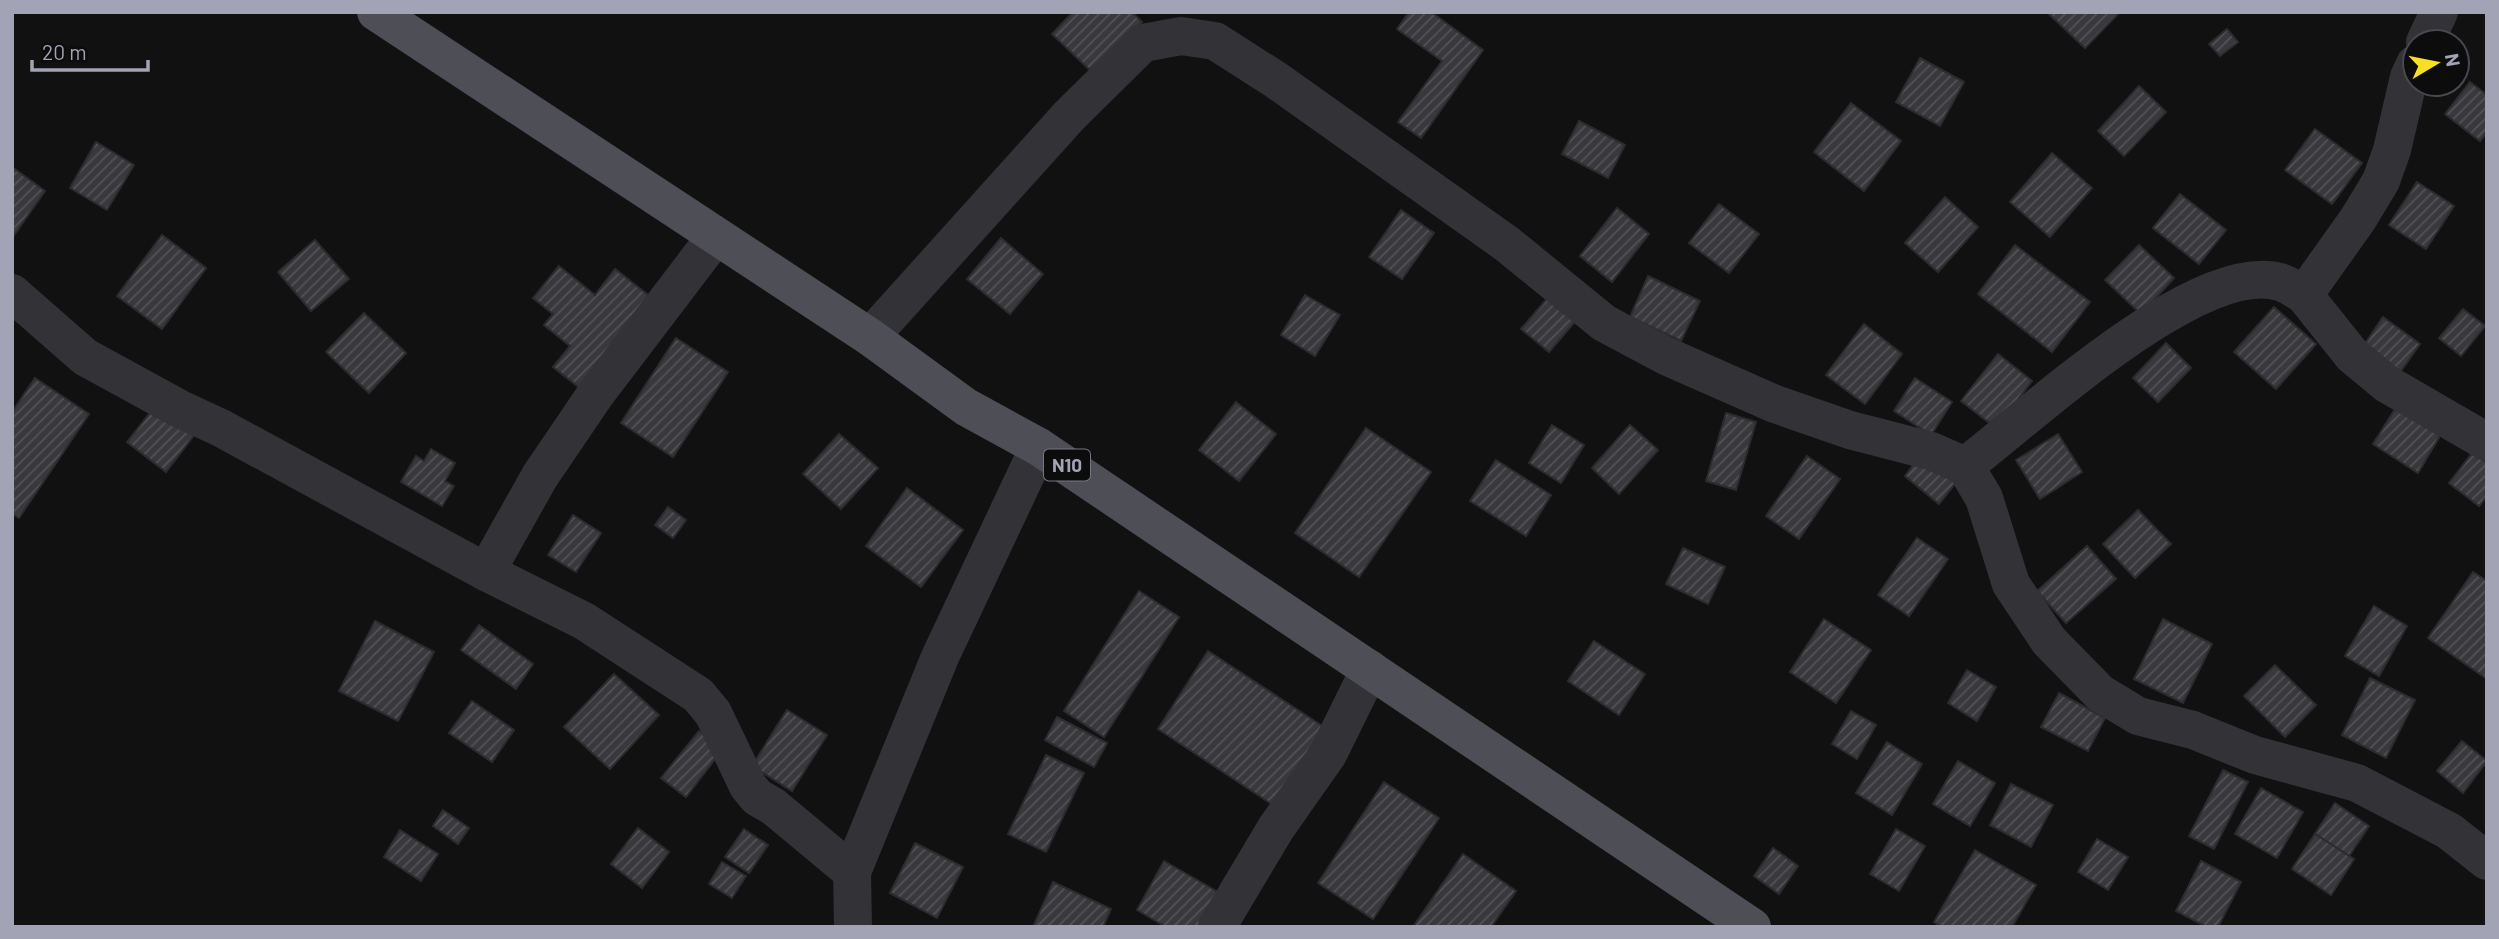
<svg xmlns="http://www.w3.org/2000/svg" width="2499" height="939" viewBox="0 0 2499 939" font-family="Barlow,sans-serif">
	<defs>
		<pattern id="building-hatch" width="6" height="6" patternUnits="userSpaceOnUse" patternTransform="scale(1.75)"><rect width="6" height="6" fill="#38383d"/><path d="M-1 1l2-2M0 6l6-6M5 7l2-2" fill="none" stroke="#525257"/></pattern>
	</defs>
	<rect width="100%" height="100%" fill="#111112"/>
	<g fill="url(#building-hatch)" stroke="#2c2b2e" stroke-width="2">
		<polygon points="1073,12 1132,12 1142,22 1094,74 1052,34"/>
		<polygon points="1409,12 1431,12 1483,50 1421,138 1398,122 1442,61 1397,29"/>
		<polygon points="2050,12 2120,12 2085,48 2049,14"/>
		<polygon points="2227,29 2238,42 2220,56 2209,44"/>
		<polygon points="1920,58 1964,82 1940,126 1896,102"/>
		<polygon points="2470,82 2487,95 2487,132 2480,141 2445,114"/>
		<polygon points="2139,86 2166,112 2124,156 2098,131"/>
		<polygon points="1851,103 1901,141 1864,191 1814,152"/>
		<polygon points="1579,121 1625,145 1608,178 1562,154"/>
		<polygon points="2315,129 2362,163 2332,204 2285,170"/>
		<polygon points="96,142 134,165 107,210 70,188"/>
		<polygon points="2052,153 2092,188 2050,237 2010,202"/>
		<polygon points="12,167 45,191 12,238"/>
		<polygon points="2417,182 2454,206 2426,249 2389,225"/>
		<polygon points="2180,194 2226,230 2199,264 2153,228"/>
		<polygon points="1945,197 1978,227 1938,272 1905,243"/>
		<polygon points="1719,204 1759,234 1729,273 1689,243"/>
		<polygon points="1617,208 1649,234 1612,282 1580,256"/>
		<polygon points="1401,210 1434,233 1402,279 1369,257"/>
		<polygon points="162,235 206,268 162,329 117,296"/>
		<polygon points="1001,238 1043,274 1010,314 967,279"/>
		<polygon points="315,240 349,279 311,311 278,272"/>
		<polygon points="2015,245 2090,302 2052,352 1978,294"/>
		<polygon points="2139,245 2174,278 2141,314 2105,280"/>
		<polygon points="559,266 595,295 615,269 657,302 585,392 553,367 570,346 544,325 553,314 533,298"/>
		<polygon points="1648,276 1700,301 1681,341 1630,317"/>
		<polygon points="1551,294 1578,318 1549,352 1521,329"/>
		<polygon points="1305,295 1340,315 1315,356 1281,335"/>
		<polygon points="2274,307 2316,344 2276,389 2234,352"/>
		<polygon points="2463,309 2485,326 2461,356 2439,338"/>
		<polygon points="364,313 406,353 369,393 326,352"/>
		<polygon points="2383,317 2420,344 2396,378 2360,351"/>
		<polygon points="1864,324 1902,354 1865,404 1826,375"/>
		<polygon points="676,338 728,372 673,457 621,423"/>
		<polygon points="2166,343 2191,368 2158,402 2133,378"/>
		<polygon points="1998,354 2032,381 1996,428 1961,401"/>
		<polygon points="35,378 89,414 19,518 12,514 12,412"/>
		<polygon points="1915,378 1952,402 1931,435 1894,411"/>
		<polygon points="1236,402 1276,434 1239,481 1199,450"/>
		<polygon points="157,404 195,434 166,472 127,442"/>
		<polygon points="2397,406 2441,434 2418,473 2373,444"/>
		<polygon points="1726,413 1756,422 1736,490 1706,481"/>
		<polygon points="1552,425 1584,445 1561,483 1529,463"/>
		<polygon points="1630,425 1658,450 1619,494 1592,468"/>
		<polygon points="1366,428 1431,472 1359,577 1295,533"/>
		<polygon points="839,434 878,468 841,509 803,474"/>
		<polygon points="2058,434 2082,472 2040,499 2016,460"/>
		<polygon points="431,449 455,463 445,481 454,486 442,506 401,482 416,456 424,461"/>
		<polygon points="1923,452 1958,480 1939,504 1905,476"/>
		<polygon points="2473,452 2487,463 2487,496 2479,506 2449,483"/>
		<polygon points="1807,456 1840,479 1799,539 1766,516"/>
		<polygon points="1496,460 1551,495 1526,536 1470,501"/>
		<polygon points="907,488 963,530 921,587 866,546"/>
		<polygon points="668,507 686,520 673,538 655,525"/>
		<polygon points="2138,510 2171,544 2135,578 2103,544"/>
		<polygon points="573,515 601,533 576,572 548,555"/>
		<polygon points="1917,538 1948,559 1909,616 1878,595"/>
		<polygon points="2087,546 2116,579 2066,623 2037,591"/>
		<polygon points="1683,548 1725,567 1708,604 1666,584"/>
		<polygon points="2473,572 2487,581 2487,679 2428,638"/>
		<polygon points="1139,591 1179,617 1104,737 1064,711"/>
		<polygon points="2374,606 2407,626 2379,676 2345,656"/>
		<polygon points="1824,619 1871,650 1836,703 1790,672"/>
		<polygon points="2163,619 2212,644 2183,703 2134,679"/>
		<polygon points="375,621 434,652 398,721 339,691"/>
		<polygon points="479,625 533,664 516,689 461,650"/>
		<polygon points="1594,641 1645,674 1619,715 1568,681"/>
		<polygon points="1208,651 1330,731 1279,809 1158,729"/>
		<polygon points="2275,665 2316,705 2285,737 2244,696"/>
		<polygon points="1967,670 1996,687 1977,721 1948,703"/>
		<polygon points="614,674 659,715 610,769 564,727"/>
		<polygon points="2370,678 2415,700 2386,758 2342,735"/>
		<polygon points="2059,693 2105,718 2088,751 2041,727"/>
		<polygon points="472,701 514,730 492,762 449,733"/>
		<polygon points="787,710 827,735 792,791 752,766"/>
		<polygon points="1851,711 1876,725 1857,759 1832,744"/>
		<polygon points="1057,717 1107,743 1094,767 1045,740"/>
		<polygon points="699,731 722,750 686,797 661,778"/>
		<polygon points="2462,741 2487,761 2463,793 2437,771"/>
		<polygon points="1887,742 1922,764 1892,815 1856,793"/>
		<polygon points="1046,755 1084,773 1046,852 1008,834"/>
		<polygon points="1958,761 1995,783 1970,826 1933,804"/>
		<polygon points="2223,770 2248,782 2214,849 2189,836"/>
		<polygon points="1384,782 1439,818 1373,919 1318,883"/>
		<polygon points="2011,784 2053,805 2031,847 1990,825"/>
		<polygon points="2261,788 2303,812 2277,858 2235,834"/>
		<polygon points="2335,803 2369,826 2349,856 2315,834"/>
		<polygon points="443,810 469,828 458,844 433,826"/>
		<polygon points="638,828 669,852 642,888 611,864"/>
		<polygon points="744,829 768,845 749,873 725,857"/>
		<polygon points="1896,829 1925,846 1899,891 1870,874"/>
		<polygon points="400,830 438,854 421,881 384,857"/>
		<polygon points="2315,834 2354,859 2331,895 2292,869"/>
		<polygon points="2097,839 2128,857 2108,890 2078,872"/>
		<polygon points="915,843 963,867 937,918 890,893"/>
		<polygon points="1773,848 1798,866 1779,894 1754,876"/>
		<polygon points="1975,850 2036,885 2012,927 1942,927 1934,922"/>
		<polygon points="1463,854 1516,891 1491,927 1413,927"/>
		<polygon points="1164,861 1218,892 1198,927 1166,927 1137,910"/>
		<polygon points="2201,861 2241,882 2218,927 2207,927 2176,911"/>
		<polygon points="722,862 746,876 732,898 709,884"/>
		<polygon points="1053,882 1111,909 1103,927 1033,927"/>
	</g>
	<g fill="none" stroke-linecap="round" stroke-linejoin="round">
		<g stroke="#323237" stroke-width="38">
			<polyline points="2425,42 2439,12"/>
			<polyline points="12,293 85,357 180,409 221,428 486,572 584,621 698,695 713,713 748,786 757,797 774,807 852,872"/>
			<polyline points="2304,295 2352,355 2387,384 2487,442"/>
			<polyline points="870,337 1069,116 1143,43 1181,36 1215,41 1276,80 1507,244 1604,323 1666,356 1775,404 1850,430 1931,451 1965,466 1984,498 2011,584 2049,641 2100,693 2138,716 2193,730 2255,755 2357,783 2449,831 2487,861"/>
			<path d="M1965,466c65,-49 233,-208 315,-184 8,2 17,9 24,13l54,-76 23,-38 11,-31 17,-73 6,-13"/>
			<polyline points="486,572 540,476 595,395 716,236"/>
			<polyline points="853,927 852,872 940,657 1039,447"/>
			<polyline points="1217,927 1276,828 1328,754 1370,669"/>
		</g>
		<polyline stroke="#4e4e57" stroke-width="38" points="376,12 870,337 966,407 1039,447 1752,927"/>
	</g>
	<g text-anchor="middle" stroke-width="5" stroke-linejoin="round" paint-order="stroke">
		<rect fill="#0c0c0d" stroke="#757682" stroke-width="2" x="1044" y="449.5" width="46" height="31" rx="5"/>
		<g font-size="19" font-weight="bold" fill="#a2a3b4">
			<text x="1067" y="472">N10</text>
		</g>
	</g>
	<rect width="2499" height="939" fill="none" stroke="#a2a3b4" stroke-width="28"/>
	<g transform="translate(2436 63) rotate(80)"><circle r="33" fill="#0c0c0d" stroke="#484850" stroke-width="2"/>
	<path d="M0-5L12 26L0 18L-12 26Z" fill="#f7e024"/>
	<text y="-10" font-size="19" font-weight="bold" text-anchor="middle" fill="#a2a3b4">N</text>
	</g>
	<path d="M32 60v10h116v-10" fill="none" stroke="#a2a3b4" stroke-width="3.5"/>
	<text x="42" y="60" font-size="21" fill="#a2a3b4" stroke="#0c0c0d" stroke-width="5" paint-order="stroke">20 m</text>
</svg>
